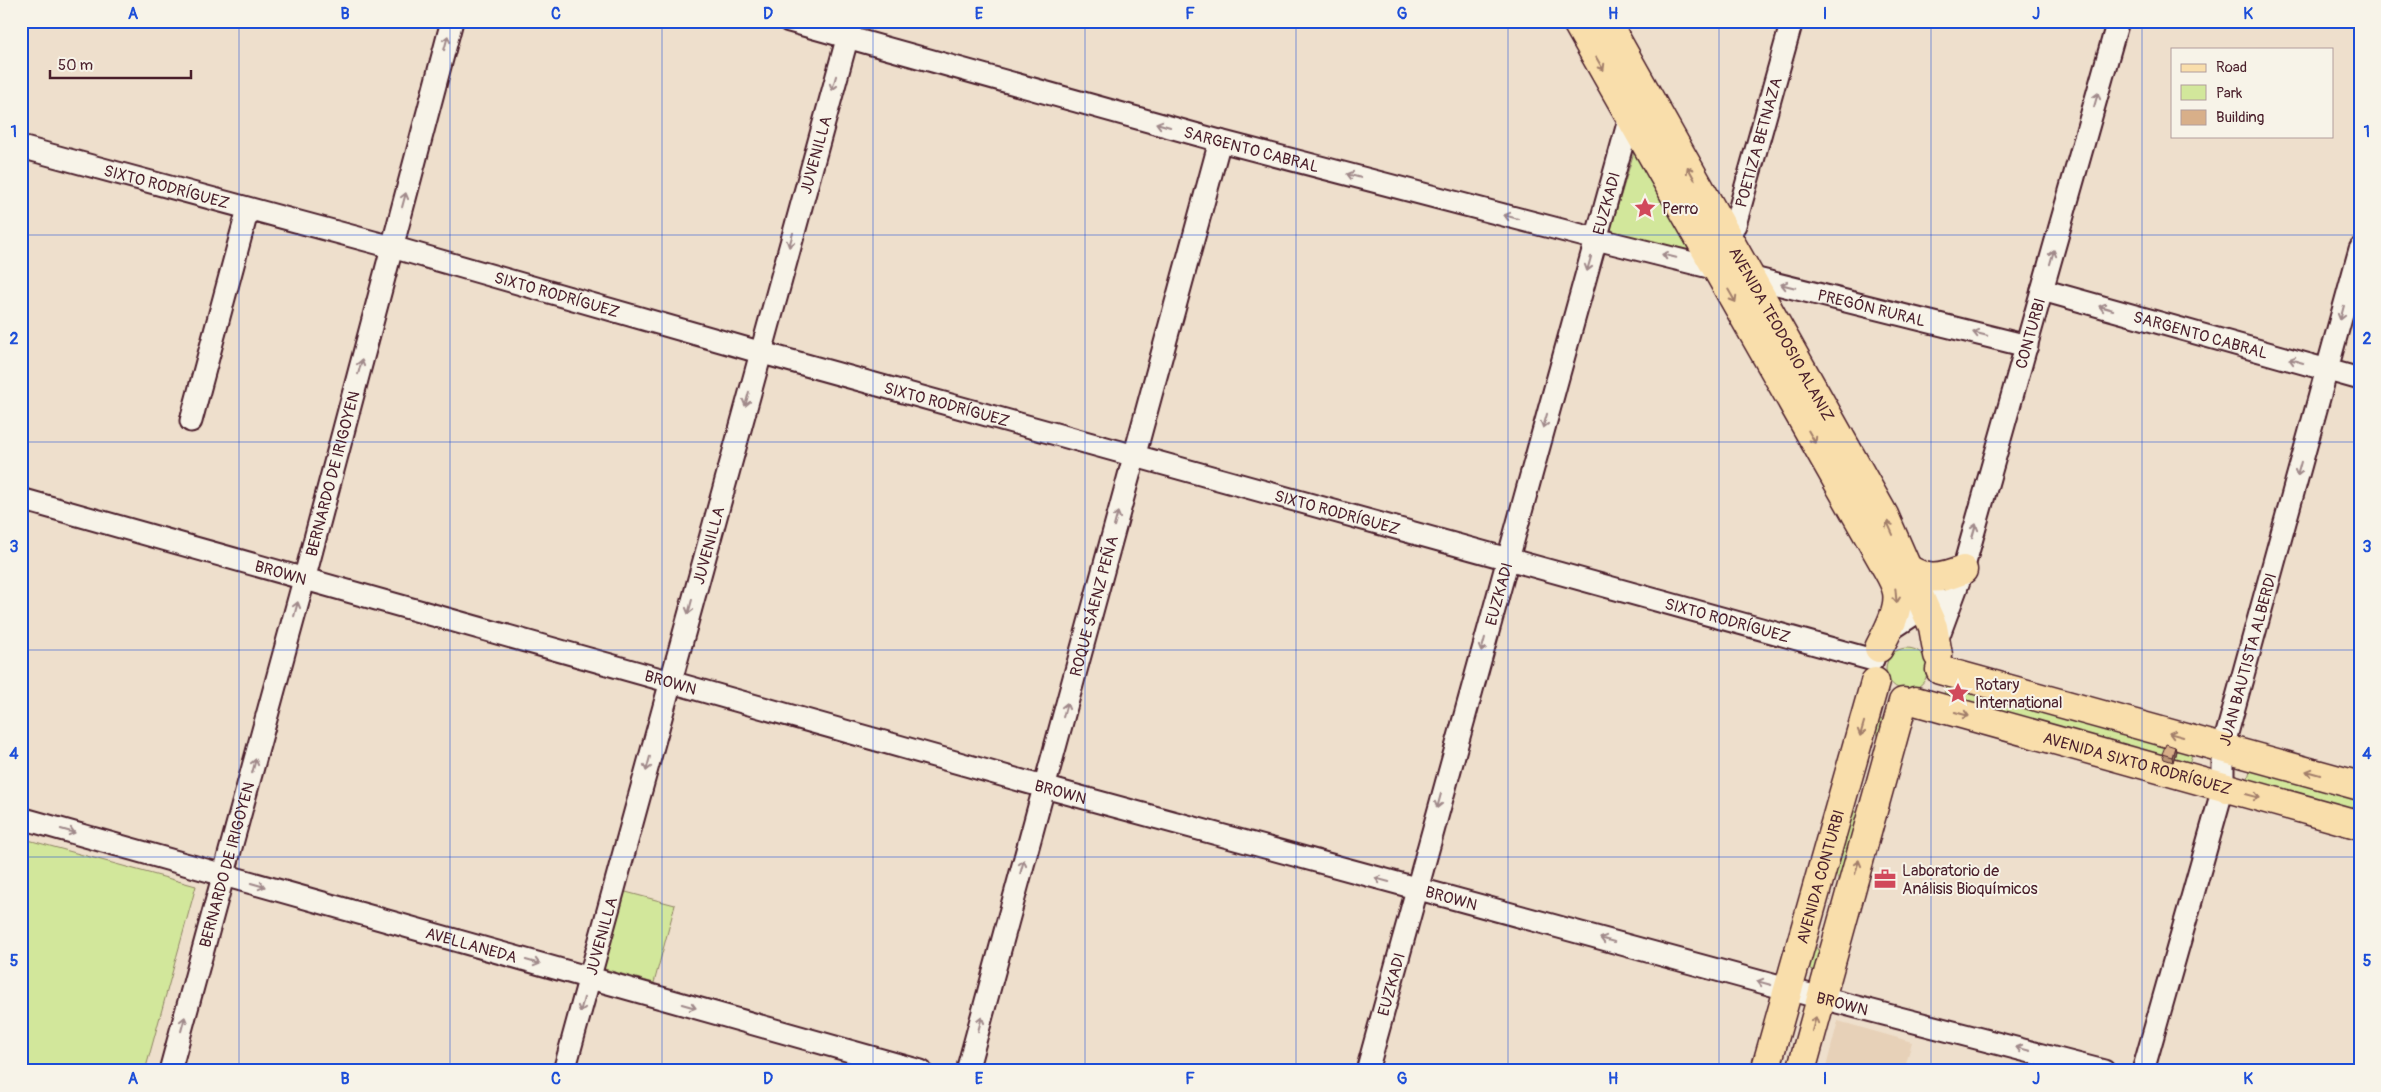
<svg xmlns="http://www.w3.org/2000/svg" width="2381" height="1092" viewBox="0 0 2381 1092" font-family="Pangolin,sans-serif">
	<rect width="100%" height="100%" fill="#eedfcc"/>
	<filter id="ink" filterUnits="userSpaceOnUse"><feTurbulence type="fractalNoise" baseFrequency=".02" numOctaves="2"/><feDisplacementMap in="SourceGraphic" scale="10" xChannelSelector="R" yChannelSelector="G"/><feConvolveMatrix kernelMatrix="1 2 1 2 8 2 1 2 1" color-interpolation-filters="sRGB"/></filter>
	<g filter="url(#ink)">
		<polygon fill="#e7d1b8" points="1838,1021 1912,1042 1904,1071 1825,1071"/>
		<g fill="#d2e79b" stroke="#8e8363">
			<polygon points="1634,152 1644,154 1698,249 1687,255 1616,236 1611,228"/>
			<circle cx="1907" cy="669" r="21"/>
			<polygon points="1948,681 2193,751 2187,770 1942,700"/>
			<polygon points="1873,716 1888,722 1882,745 1875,728 1853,803 1860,824 1819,972 1804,967 1811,940 1820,953 1839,881 1832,866"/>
			<polygon points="2252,763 2360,794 2360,815 2247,782"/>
			<polygon points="21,838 196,886 145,1071 21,1071"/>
			<polygon points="622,891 675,905 654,983 601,968"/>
		</g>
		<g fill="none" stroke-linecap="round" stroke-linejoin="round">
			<g stroke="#4a1f2b" stroke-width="25">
				<g id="minor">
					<path id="s1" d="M789,21l431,120 376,98 431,107"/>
					<path id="s2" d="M21,147l371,100 367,105 1114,308"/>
					<path id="s3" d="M1716,242l12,-7 7,-10 57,-204"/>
					<path id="s4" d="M2042,290l318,89"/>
					<polyline points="191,421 248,209"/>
					<path id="s5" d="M21,499l1023,288 743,202 317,82"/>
					<polyline points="1887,632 1937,599"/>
					<path id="s6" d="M1936,643l27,-73 155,-549"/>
					<path id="s7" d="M21,818l900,253"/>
					<path id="s8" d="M170,1071l134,-491 148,-559"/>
					<path id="s9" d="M564,1071l288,-1050"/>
					<path id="s10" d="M967,1071l253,-930"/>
					<path id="s11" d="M1367,1071l263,-955"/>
					<path id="s12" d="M2143,1071l80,-283v-40l137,-499"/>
				</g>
			</g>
			<g stroke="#4a1f2b" stroke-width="31">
				<g id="major">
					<path d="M1576,21l306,539c5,10 13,21 15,32 3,18 -10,40 -18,56"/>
					<path id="s13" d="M1606,21l278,494 49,112 5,28"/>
					<path d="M1900,564c27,17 35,17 63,6"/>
					<polyline points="1940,670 2360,786"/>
					<path id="s14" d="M1915,701l445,124"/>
					<path id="s15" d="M1765,1071l110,-389"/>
					<polyline points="1801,1071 1903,702"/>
				</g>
			</g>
			<use href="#minor" stroke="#f7f3e8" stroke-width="21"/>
			<use href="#major" stroke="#f9deab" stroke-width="28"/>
		</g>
		<polygon fill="#ba9676" stroke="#4a1f2b" points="2175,747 2176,751 2173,762 2164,759 2162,754"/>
		<polygon fill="#977a60" stroke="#4a1f2b" points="2175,747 2176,751 2173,762 2172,757"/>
		<polygon fill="#d8af89" stroke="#4a1f2b" points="2166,744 2175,747 2172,757 2162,754"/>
		<defs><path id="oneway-shaft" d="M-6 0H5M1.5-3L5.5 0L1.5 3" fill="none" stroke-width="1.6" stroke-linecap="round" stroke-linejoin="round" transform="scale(1.25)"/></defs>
		<g stroke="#a0898a">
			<use href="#oneway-shaft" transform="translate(446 43) rotate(-75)"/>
			<use href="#oneway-shaft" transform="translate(834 83) rotate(106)"/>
			<use href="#oneway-shaft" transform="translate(2096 100) rotate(-74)"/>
			<use href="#oneway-shaft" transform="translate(1163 125) rotate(-164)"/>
			<use href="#oneway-shaft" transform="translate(1354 176) rotate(-165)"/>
			<use href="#oneway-shaft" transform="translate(404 200) rotate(-75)"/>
			<use href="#oneway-shaft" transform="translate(1511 217) rotate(-165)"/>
			<use href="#oneway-shaft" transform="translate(791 240) rotate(106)"/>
			<use href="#oneway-shaft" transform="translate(1669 256) rotate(-167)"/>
			<use href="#oneway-shaft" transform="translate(2052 257) rotate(-74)"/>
			<use href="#oneway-shaft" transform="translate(1589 264) rotate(106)"/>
			<use href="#oneway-shaft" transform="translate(1788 286) rotate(-166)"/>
			<use href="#oneway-shaft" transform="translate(2106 308) rotate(-164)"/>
			<use href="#oneway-shaft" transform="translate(2342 313) rotate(105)"/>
			<use href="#oneway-shaft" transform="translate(1980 334) rotate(-166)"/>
			<use href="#oneway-shaft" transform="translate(2296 361) rotate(-164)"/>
			<use href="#oneway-shaft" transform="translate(360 367) rotate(-75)"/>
			<use href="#oneway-shaft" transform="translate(747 399) rotate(105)"/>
			<use href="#oneway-shaft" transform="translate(1545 421) rotate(106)"/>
			<use href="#oneway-shaft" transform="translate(2299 469) rotate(105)"/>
			<use href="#oneway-shaft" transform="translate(1116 519) rotate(-75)"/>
			<use href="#oneway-shaft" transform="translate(1974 531) rotate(-74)"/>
			<use href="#oneway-shaft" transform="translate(690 607) rotate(105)"/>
			<use href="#oneway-shaft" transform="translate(296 609) rotate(-75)"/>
			<use href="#oneway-shaft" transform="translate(1483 645) rotate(105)"/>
			<use href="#oneway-shaft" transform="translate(1065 710) rotate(-75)"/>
			<use href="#oneway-shaft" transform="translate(648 764) rotate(105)"/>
			<use href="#oneway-shaft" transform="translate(254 766) rotate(-75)"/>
			<use href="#oneway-shaft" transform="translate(1439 801) rotate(105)"/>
			<use href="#oneway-shaft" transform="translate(68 831) rotate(16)"/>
			<use href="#oneway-shaft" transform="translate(1022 867) rotate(-75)"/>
			<use href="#oneway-shaft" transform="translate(1382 880) rotate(-165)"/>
			<use href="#oneway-shaft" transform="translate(258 885) rotate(16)"/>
			<use href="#oneway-shaft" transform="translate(1607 940) rotate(-165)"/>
			<use href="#oneway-shaft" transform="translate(533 962) rotate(16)"/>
			<use href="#oneway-shaft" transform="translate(1764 983) rotate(-165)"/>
			<use href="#oneway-shaft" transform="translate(582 1005) rotate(105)"/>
			<use href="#oneway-shaft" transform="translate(689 1006) rotate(16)"/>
			<use href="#oneway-shaft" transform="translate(183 1024) rotate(-75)"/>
			<use href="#oneway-shaft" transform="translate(980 1024) rotate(-75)"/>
			<use href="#oneway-shaft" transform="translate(2023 1049) rotate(-165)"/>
		</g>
		<g stroke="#a27e6b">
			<use href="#oneway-shaft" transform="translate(1600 64) rotate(60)"/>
			<use href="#oneway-shaft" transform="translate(1691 173) rotate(-119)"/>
			<use href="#oneway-shaft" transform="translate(1732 296) rotate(60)"/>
			<use href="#oneway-shaft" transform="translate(1812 437) rotate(60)"/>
			<use href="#oneway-shaft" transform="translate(1890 528) rotate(-114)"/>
			<use href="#oneway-shaft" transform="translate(1896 596) rotate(85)"/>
			<use href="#oneway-shaft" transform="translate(1962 714) rotate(16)"/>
			<use href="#oneway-shaft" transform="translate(1862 729) rotate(106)"/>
			<use href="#oneway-shaft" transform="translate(2176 735) rotate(-165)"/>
			<use href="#oneway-shaft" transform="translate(2313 773) rotate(-164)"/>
			<use href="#oneway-shaft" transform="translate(2253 796) rotate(15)"/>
			<use href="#oneway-shaft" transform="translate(1857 867) rotate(-75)"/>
			<use href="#oneway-shaft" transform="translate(1814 1024) rotate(-74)"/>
		</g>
	</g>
	<path fill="none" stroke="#1d4ed8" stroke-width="1" stroke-opacity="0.55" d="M239,21v1050M450,21v1050M662,21v1050M873,21v1050M1085,21v1050M1296,21v1050M1508,21v1050M1719,21v1050M1931,21v1050M2142,21v1050M21,235h2339M21,442h2339M21,650h2339M21,857h2339"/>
	<defs>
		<g id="sight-bare" transform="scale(1.725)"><path d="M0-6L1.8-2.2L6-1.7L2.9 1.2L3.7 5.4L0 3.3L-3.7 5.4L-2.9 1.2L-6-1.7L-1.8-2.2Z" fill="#d1495b" stroke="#f7f3e8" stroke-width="2.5" paint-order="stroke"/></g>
		<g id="office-bare" transform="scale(1.725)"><path d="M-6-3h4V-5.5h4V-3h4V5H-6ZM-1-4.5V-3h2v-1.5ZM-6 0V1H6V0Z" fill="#d1495b" stroke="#f7f3e8" stroke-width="2.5" paint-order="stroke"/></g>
	</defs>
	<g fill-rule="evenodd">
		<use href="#sight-bare" x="1645" y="208"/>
		<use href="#sight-bare" x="1958" y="693"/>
		<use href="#office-bare" x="1885" y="879"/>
	</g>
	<g text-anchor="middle" stroke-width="4" stroke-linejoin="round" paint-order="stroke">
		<g font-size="16" fill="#4a1f2b" stroke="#f7f3e8">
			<text dy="6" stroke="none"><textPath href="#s3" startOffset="112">POETIZA BETNAZA</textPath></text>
			<text dy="6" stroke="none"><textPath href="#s1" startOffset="480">SARGENTO CABRAL</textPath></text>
			<text dy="6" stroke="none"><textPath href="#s9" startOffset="950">JUVENILLA</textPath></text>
			<text dy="6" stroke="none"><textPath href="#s2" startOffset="151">SIXTO RODRÍGUEZ</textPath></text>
			<text dy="6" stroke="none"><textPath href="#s11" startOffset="900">EUZKADI</textPath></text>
			<text dy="6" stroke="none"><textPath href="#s2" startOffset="556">SIXTO RODRÍGUEZ</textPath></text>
			<text dy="6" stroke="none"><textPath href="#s1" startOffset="1120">PREGÓN RURAL</textPath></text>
			<text dy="6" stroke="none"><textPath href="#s6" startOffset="324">CONTURBI</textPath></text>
			<text dy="6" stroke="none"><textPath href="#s13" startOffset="359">AVENIDA TEODOSIO ALANIZ</textPath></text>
			<text dy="6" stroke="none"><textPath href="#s4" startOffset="165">SARGENTO CABRAL</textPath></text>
			<text dy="6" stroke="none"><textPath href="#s2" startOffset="961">SIXTO RODRÍGUEZ</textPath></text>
			<text dy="6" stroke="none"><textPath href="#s8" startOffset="619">BERNARDO DE IRIGOYEN</textPath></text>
			<text dy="6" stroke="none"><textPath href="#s2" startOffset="1366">SIXTO RODRÍGUEZ</textPath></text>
			<text dy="6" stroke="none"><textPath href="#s9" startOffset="545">JUVENILLA</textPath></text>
			<text dy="6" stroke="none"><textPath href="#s5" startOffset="270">BROWN</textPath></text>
			<text dy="6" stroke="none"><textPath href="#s11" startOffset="495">EUZKADI</textPath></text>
			<text dy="6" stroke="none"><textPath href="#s10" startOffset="482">ROQUE SÁENZ PEÑA</textPath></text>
			<text dy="6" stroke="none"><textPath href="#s2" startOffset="1771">SIXTO RODRÍGUEZ</textPath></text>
			<text dy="6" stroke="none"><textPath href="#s12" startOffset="426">JUAN BAUTISTA ALBERDI</textPath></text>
			<text dy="6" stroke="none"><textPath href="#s5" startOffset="675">BROWN</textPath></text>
			<text dy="6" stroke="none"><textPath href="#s14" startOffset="231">AVENIDA SIXTO RODRÍGUEZ</textPath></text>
			<text dy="6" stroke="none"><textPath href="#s5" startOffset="1080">BROWN</textPath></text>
			<text dy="6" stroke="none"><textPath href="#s8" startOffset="214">BERNARDO DE IRIGOYEN</textPath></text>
			<text dy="6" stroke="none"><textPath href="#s15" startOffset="202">AVENIDA CONTURBI</textPath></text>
			<text dy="6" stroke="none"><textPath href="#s5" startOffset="1485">BROWN</textPath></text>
			<text dy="6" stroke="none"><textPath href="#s9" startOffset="140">JUVENILLA</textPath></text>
			<text dy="6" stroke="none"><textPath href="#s7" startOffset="468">AVELLANEDA</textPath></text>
			<text dy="6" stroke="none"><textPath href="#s11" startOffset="90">EUZKADI</textPath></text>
			<text dy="6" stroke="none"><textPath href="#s5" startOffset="1890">BROWN</textPath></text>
		</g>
		<g font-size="16" fill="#4a1f2b" stroke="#f7f3e8" text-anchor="start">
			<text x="1662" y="214">Perro</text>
			<text x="1975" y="690">Rotary<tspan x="1975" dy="18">International</tspan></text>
			<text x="1902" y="876">Laboratorio de<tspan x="1902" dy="18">Análisis Bioquímicos</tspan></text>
		</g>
	</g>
	<rect width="2381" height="1092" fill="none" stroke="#f7f3e8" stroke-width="55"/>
	<rect x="2171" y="48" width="162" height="90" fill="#f7f3e8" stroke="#b29e9c"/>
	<rect x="2181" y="64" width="25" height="8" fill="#f9deab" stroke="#b29e9c"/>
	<text x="2216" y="72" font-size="15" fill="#4a1f2b">Road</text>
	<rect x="2181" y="85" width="25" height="15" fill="#d2e79b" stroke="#b29e9c"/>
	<text x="2216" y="98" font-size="15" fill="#4a1f2b">Park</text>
	<rect x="2181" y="110" width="25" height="15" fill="#d8af89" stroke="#b29e9c"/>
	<text x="2216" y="122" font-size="15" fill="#4a1f2b">Building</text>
	<path d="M50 70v8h141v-8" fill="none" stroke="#4a1f2b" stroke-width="2.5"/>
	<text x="58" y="70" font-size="15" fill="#4a1f2b" stroke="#f7f3e8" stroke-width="4" paint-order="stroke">50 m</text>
	<rect x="28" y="28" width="2326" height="1036" fill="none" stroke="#1d4ed8" stroke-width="2"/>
	<g font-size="16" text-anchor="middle" font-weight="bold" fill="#1d4ed8">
		<text x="133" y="19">A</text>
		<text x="345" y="19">B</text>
		<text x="556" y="19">C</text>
		<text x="768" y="19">D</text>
		<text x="979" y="19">E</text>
		<text x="1190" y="19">F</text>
		<text x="1402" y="19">G</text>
		<text x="1613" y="19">H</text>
		<text x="1825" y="19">I</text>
		<text x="2036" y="19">J</text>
		<text x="2248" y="19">K</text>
		<text x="14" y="137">1</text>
		<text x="2367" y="137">1</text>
		<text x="14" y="344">2</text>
		<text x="2367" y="344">2</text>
		<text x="14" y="552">3</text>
		<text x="2367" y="552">3</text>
		<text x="14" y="759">4</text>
		<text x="2367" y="759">4</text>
		<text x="14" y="966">5</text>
		<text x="2367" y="966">5</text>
		<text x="133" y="1084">A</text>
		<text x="345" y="1084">B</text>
		<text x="556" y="1084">C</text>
		<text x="768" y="1084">D</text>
		<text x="979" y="1084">E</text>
		<text x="1190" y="1084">F</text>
		<text x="1402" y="1084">G</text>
		<text x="1613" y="1084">H</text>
		<text x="1825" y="1084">I</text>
		<text x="2036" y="1084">J</text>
		<text x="2248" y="1084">K</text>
	</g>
</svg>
